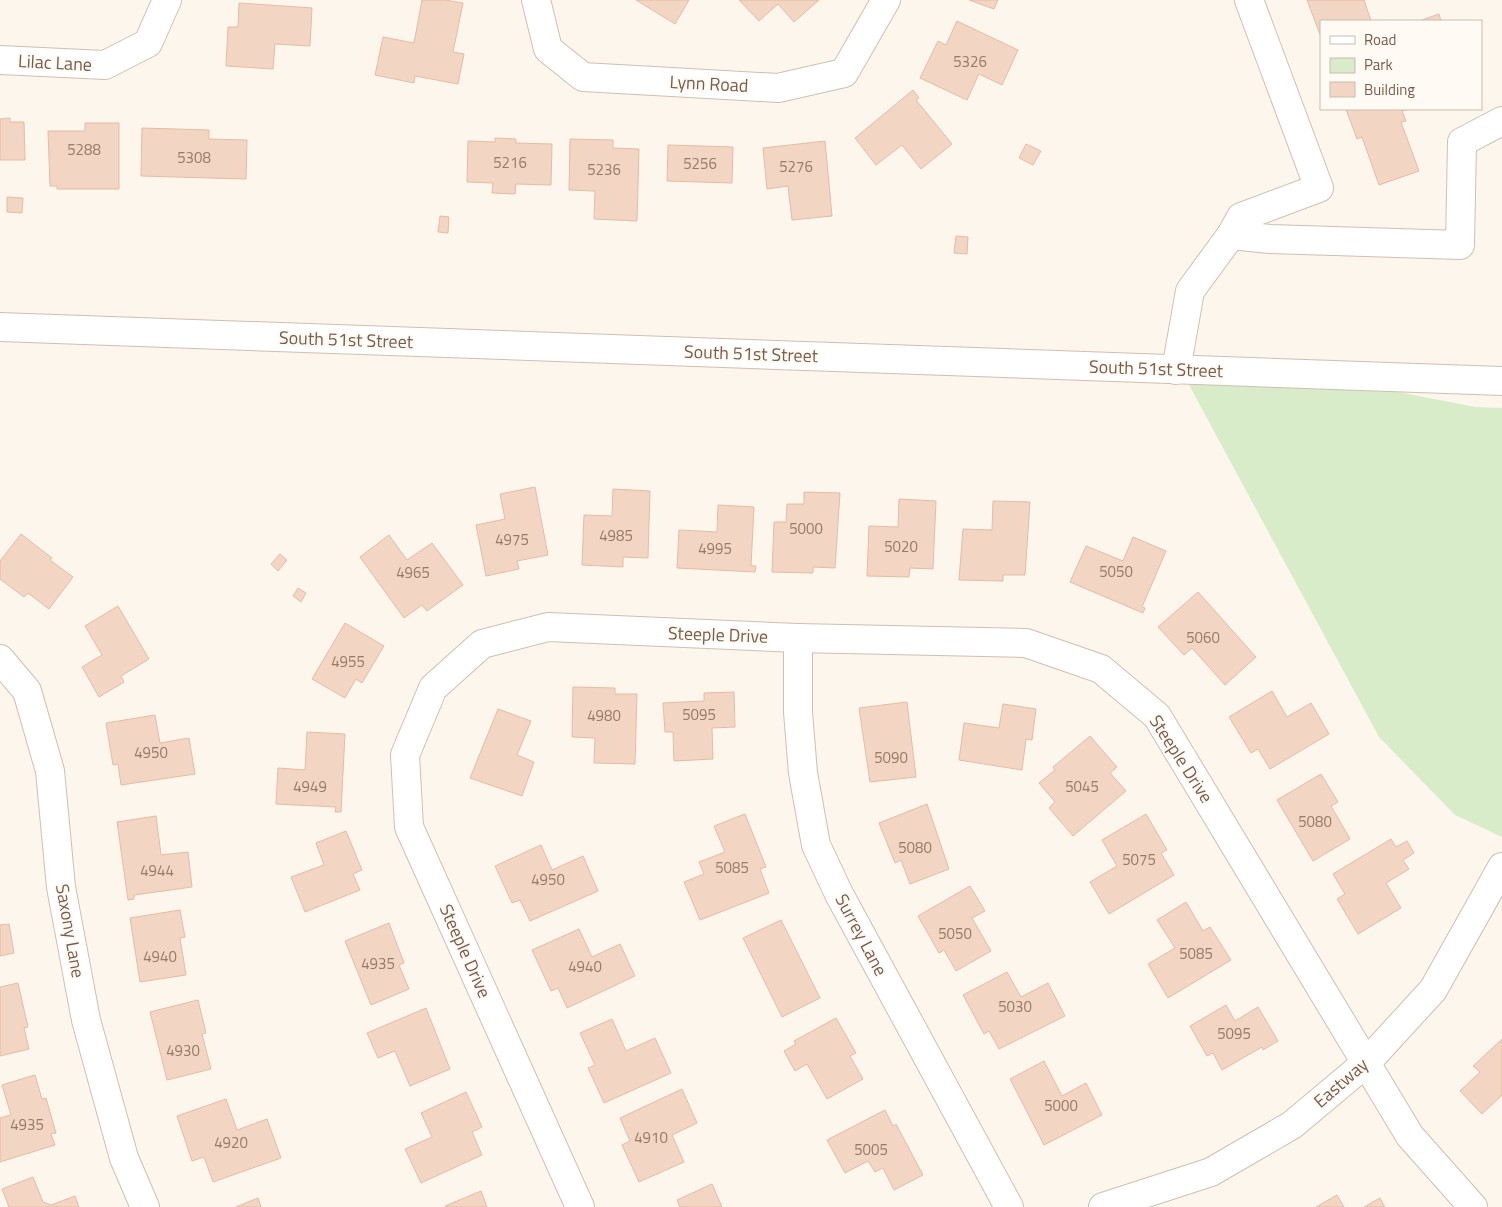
<svg xmlns="http://www.w3.org/2000/svg" width="1502" height="1207" viewBox="0 0 1502 1207" font-family="'Titillium Web',sans-serif">
	<rect width="100%" height="100%" fill="#fdf6ec"/>
	<polygon fill="#d8ecc9" points="1188,383 1398,392 1476,407 1502,408 1502,837 1455,815 1379,737"/>
	<g fill="#f3d5c3" stroke="#e6bba3">
		<polygon points="422,0 445,0 463,3 453,52 464,54 458,84 415,76 414,83 375,75 383,37 414,43"/>
		<polygon points="636,0 689,0 675,24"/>
		<polygon points="739,0 819,0 794,22 778,4 759,21"/>
		<polygon points="969,0 998,0 994,9"/>
		<polygon points="1307,0 1364,0 1371,21 1321,21 1321,37"/>
		<polygon points="239,3 312,8 310,46 275,44 273,69 226,66 228,27 238,27"/>
		<polygon points="1439,14 1441,21 1419,21"/>
		<polygon points="957,21 1018,50 1002,85 979,74 967,100 920,78 938,41 946,45"/>
		<polygon points="913,90 919,98 916,100 952,144 921,169 902,145 876,165 855,138"/>
		<polygon points="1346,109 1410,109 1402,111 1406,121 1401,122 1419,171 1379,185 1362,137 1357,139"/>
		<polygon points="10,118 10,122 24,122 25,160 0,160 0,119"/>
		<polygon points="85,123 119,123 119,189 57,189 57,186 50,186 48,131 85,131"/>
		<polygon points="142,128 209,130 209,139 247,140 246,179 141,176"/>
		<polygon points="495,138 516,139 516,143 552,144 551,185 516,184 515,194 492,193 493,183 467,182 468,141 495,142"/>
		<polygon points="570,139 613,140 613,148 639,149 637,221 594,219 595,191 569,190"/>
		<polygon points="825,141 832,216 792,220 788,186 767,189 763,148"/>
		<polygon points="1026,144 1041,151 1033,165 1019,158"/>
		<polygon points="668,145 733,147 732,183 667,181"/>
		<polygon points="7,197 23,198 22,213 7,212"/>
		<polygon points="440,216 449,217 448,233 438,232"/>
		<polygon points="956,236 968,237 967,254 954,253"/>
		<polygon points="535,487 548,555 517,561 519,569 486,576 476,525 505,519 500,494"/>
		<polygon points="613,489 650,491 648,558 623,557 623,567 582,565 584,515 612,516"/>
		<polygon points="804,492 840,493 835,568 813,567 813,573 772,572 774,522 786,522 787,504 804,504"/>
		<polygon points="899,499 936,501 933,569 910,568 909,577 867,576 869,526 898,527"/>
		<polygon points="993,501 1030,502 1025,575 1003,575 1003,581 959,580 963,529 992,530"/>
		<polygon points="718,505 754,507 751,566 756,566 755,572 677,568 679,530 717,532"/>
		<polygon points="21,534 52,558 50,560 73,577 49,609 28,593 24,597 0,579 0,561"/>
		<polygon points="389,535 407,560 432,543 463,585 427,611 422,605 404,618 360,557"/>
		<polygon points="1133,537 1166,551 1142,607 1145,608 1143,613 1070,582 1086,546 1123,561"/>
		<polygon points="280,554 287,560 278,571 271,564"/>
		<polygon points="298,588 306,593 301,602 293,596"/>
		<polygon points="1198,592 1256,657 1225,685 1192,648 1184,655 1158,627"/>
		<polygon points="118,606 149,659 121,676 124,682 99,697 82,667 102,655 85,626"/>
		<polygon points="345,623 384,646 362,683 356,679 345,698 312,679"/>
		<polygon points="573,687 615,688 615,694 637,694 635,764 594,763 595,738 572,737"/>
		<polygon points="1272,691 1287,717 1311,703 1329,734 1270,769 1258,749 1251,753 1229,717"/>
		<polygon points="734,692 735,727 712,728 713,759 674,761 673,732 665,732 663,703 704,701 704,693"/>
		<polygon points="907,702 916,777 870,782 859,708"/>
		<polygon points="1003,704 1036,709 1032,740 1026,739 1022,770 959,760 964,723 999,728"/>
		<polygon points="498,709 531,721 517,755 534,762 522,796 470,778"/>
		<polygon points="155,715 160,743 189,738 195,774 121,785 118,764 113,765 106,723"/>
		<polygon points="307,732 345,734 341,812 335,812 336,807 276,804 278,768 305,770"/>
		<polygon points="1090,736 1117,767 1110,773 1126,791 1073,836 1049,808 1055,802 1039,783 1055,770 1053,767"/>
		<polygon points="1321,774 1338,802 1331,806 1350,839 1313,861 1277,800"/>
		<polygon points="927,804 949,869 910,884 901,860 895,863 879,823"/>
		<polygon points="745,814 766,867 760,869 769,893 700,920 684,882 704,874 699,862 725,852 714,826"/>
		<polygon points="1146,814 1167,850 1161,853 1174,875 1109,914 1090,882 1117,866 1102,840"/>
		<polygon points="156,816 161,855 188,852 192,887 134,895 134,899 128,900 117,822"/>
		<polygon points="346,831 362,870 353,874 360,890 305,912 291,877 324,865 316,843"/>
		<polygon points="1391,839 1396,847 1407,841 1414,853 1403,860 1409,869 1386,883 1401,908 1358,934 1337,899 1345,894 1333,874"/>
		<polygon points="541,845 552,870 583,856 598,891 530,921 520,900 512,903 495,866"/>
		<polygon points="970,886 985,911 972,918 991,951 956,971 944,950 939,953 918,916"/>
		<polygon points="1186,902 1203,931 1210,927 1231,960 1168,998 1148,964 1175,948 1157,920"/>
		<polygon points="180,910 185,937 180,938 186,975 140,982 130,918"/>
		<polygon points="781,920 820,998 782,1017 743,938"/>
		<polygon points="389,923 404,963 399,965 409,989 371,1005 345,941"/>
		<polygon points="9,924 14,953 0,956 0,925"/>
		<polygon points="579,929 592,957 620,944 635,976 567,1008 558,988 551,991 532,950"/>
		<polygon points="1007,972 1021,997 1048,983 1065,1016 999,1049 989,1031 984,1034 963,995"/>
		<polygon points="18,983 28,1027 24,1028 29,1049 0,1056 0,987"/>
		<polygon points="198,1000 206,1033 202,1034 211,1069 167,1080 150,1012"/>
		<polygon points="1226,1005 1235,1021 1258,1007 1278,1041 1263,1050 1262,1047 1222,1070 1213,1053 1207,1056 1190,1026"/>
		<polygon points="426,1008 450,1069 410,1086 395,1051 378,1058 367,1033"/>
		<polygon points="836,1018 856,1053 850,1056 863,1079 827,1099 807,1064 795,1071 784,1051 796,1044 794,1041"/>
		<polygon points="612,1019 626,1051 655,1038 671,1073 604,1103 588,1068 595,1065 580,1033"/>
		<polygon points="1502,1039 1502,1095 1482,1114 1460,1091 1480,1072 1473,1066"/>
		<polygon points="1044,1061 1062,1096 1086,1083 1102,1115 1044,1145 1010,1079"/>
		<polygon points="35,1075 42,1099 46,1098 56,1133 51,1134 55,1145 0,1162 0,1118 11,1115 2,1085"/>
		<polygon points="682,1089 697,1123 672,1135 684,1162 639,1182 622,1145 630,1141 620,1118"/>
		<polygon points="466,1092 482,1127 472,1132 482,1155 421,1183 405,1149 432,1137 421,1113"/>
		<polygon points="226,1099 237,1130 267,1119 281,1158 213,1182 204,1157 192,1161 177,1116"/>
		<polygon points="885,1110 893,1126 896,1124 923,1175 894,1190 883,1168 875,1172 868,1161 845,1173 827,1140"/>
		<polygon points="33,1177 43,1202 51,1205 75,1196 79,1207 9,1207 2,1189"/>
		<polygon points="712,1184 722,1207 680,1207 677,1200"/>
		<polygon points="481,1191 487,1207 446,1207 445,1206"/>
		<polygon points="1337,1195 1344,1207 1316,1207"/>
		<polygon points="258,1198 261,1207 236,1207"/>
		<polygon points="1380,1198 1385,1207 1364,1207"/>
	</g>
	<g fill="none" stroke-linecap="round" stroke-linejoin="round">
		<g stroke="#d1beb0" stroke-width="30">
			<g id="minor">
				<polyline points="536,0 548,49 583,77 778,88 844,73 886,0"/>
				<polyline points="0,60 105,65 148,43 167,0"/>
				<polyline points="1231,235 1241,217 1319,188 1249,0"/>
				<polyline points="0,327 1502,381"/>
				<polyline points="1176,370 1190,291 1231,235 1270,239 1460,245 1462,142 1502,121"/>
				<polyline points="798,638 798,712 803,773 816,845 839,894 1009,1207"/>
				<polyline points="0,659 27,691 50,771 61,887 86,1020 124,1158 145,1207"/>
				<polyline points="580,1207 409,827 405,755 433,688 482,644 548,627 798,638 1026,643 1101,669 1157,716 1410,1136 1473,1207"/>
				<polyline points="1103,1207 1211,1172 1292,1125 1366,1063 1433,990 1502,867"/>
			</g>
		</g>
		<use href="#minor" stroke="#fff" stroke-width="28"/>
	</g>
	<g text-anchor="middle" stroke-width="4" stroke-linejoin="round" paint-order="stroke">
		<g font-size="15" fill="#987a6a">
			<text x="970" y="67">5326</text>
			<text x="84" y="155">5288</text>
			<text x="194" y="163">5308</text>
			<text x="510" y="168">5216</text>
			<text x="700" y="169">5256</text>
			<text x="796" y="172">5276</text>
			<text x="604" y="175">5236</text>
			<text x="806" y="534">5000</text>
			<text x="616" y="541">4985</text>
			<text x="512" y="545">4975</text>
			<text x="901" y="552">5020</text>
			<text x="715" y="554">4995</text>
			<text x="1116" y="577">5050</text>
			<text x="413" y="578">4965</text>
			<text x="1203" y="643">5060</text>
			<text x="348" y="667">4955</text>
			<text x="699" y="720">5095</text>
			<text x="604" y="721">4980</text>
			<text x="151" y="758">4950</text>
			<text x="891" y="763">5090</text>
			<text x="310" y="792">4949</text>
			<text x="1082" y="792">5045</text>
			<text x="1315" y="827">5080</text>
			<text x="915" y="853">5080</text>
			<text x="1139" y="865">5075</text>
			<text x="732" y="873">5085</text>
			<text x="157" y="876">4944</text>
			<text x="548" y="885">4950</text>
			<text x="955" y="939">5050</text>
			<text x="1196" y="959">5085</text>
			<text x="160" y="962">4940</text>
			<text x="378" y="969">4935</text>
			<text x="585" y="972">4940</text>
			<text x="1015" y="1012">5030</text>
			<text x="1234" y="1039">5095</text>
			<text x="183" y="1056">4930</text>
			<text x="1061" y="1111">5000</text>
			<text x="27" y="1130">4935</text>
			<text x="651" y="1143">4910</text>
			<text x="231" y="1148">4920</text>
			<text x="871" y="1155">5005</text>
		</g>
		<g font-size="18" fill="#7a5c4d" stroke="#fffaf3">
			<text transform="translate(55 63) rotate(3)" y="6">Lilac Lane</text>
			<text transform="translate(709 84) rotate(3)" y="6">Lynn Road</text>
			<text transform="translate(346 340) rotate(2)" y="6">South 51st Street</text>
			<text transform="translate(751 354) rotate(2)" y="6">South 51st Street</text>
			<text transform="translate(1156 369) rotate(2)" y="6">South 51st Street</text>
			<text transform="translate(718 635) rotate(2)" y="6">Steeple Drive</text>
			<text transform="translate(1181 759) rotate(57)" y="6">Steeple Drive</text>
			<text transform="translate(70 931) rotate(80)" y="6">Saxony Lane</text>
			<text transform="translate(861 935) rotate(62)" y="6">Surrey Lane</text>
			<text transform="translate(465 951) rotate(66)" y="6">Steeple Drive</text>
			<text transform="translate(1341 1083) rotate(-41)" y="6">Eastway</text>
		</g>
	</g>
	<rect x="1320" y="20" width="162" height="90" fill="#fffaf3" stroke="#cabbb1"/>
	<rect x="1330" y="36" width="25" height="8" fill="#ffffff" stroke="#cabbb1"/>
	<text x="1364" y="45" font-size="15" fill="#7a5c4d">Road</text>
	<rect x="1330" y="58" width="25" height="15" fill="#d8ecc9" stroke="#cabbb1"/>
	<text x="1364" y="70" font-size="15" fill="#7a5c4d">Park</text>
	<rect x="1330" y="82" width="25" height="15" fill="#f3d5c3" stroke="#cabbb1"/>
	<text x="1364" y="95" font-size="15" fill="#7a5c4d">Building</text>
</svg>
